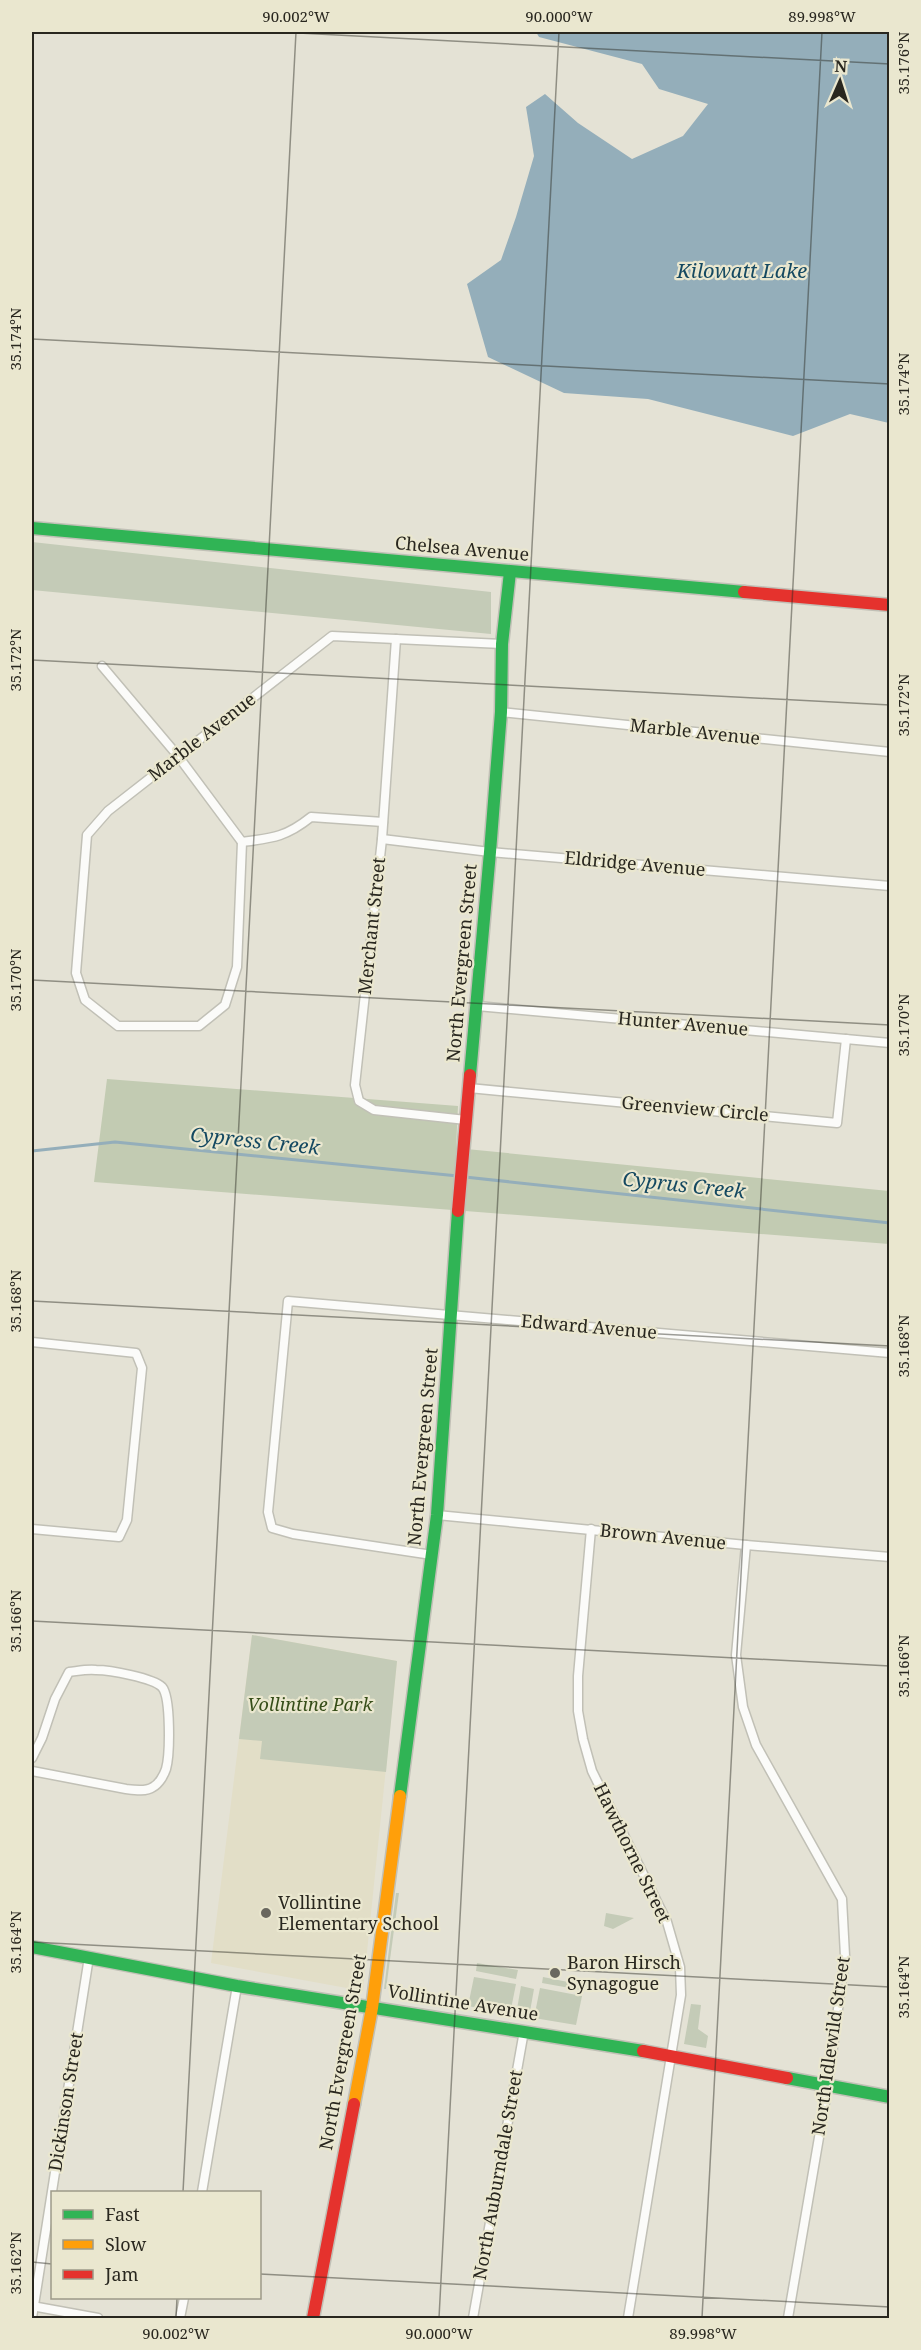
<svg xmlns="http://www.w3.org/2000/svg" width="921" height="2350" viewBox="0 0 921 2350" font-family="'Noto Serif',serif">
	<rect width="100%" height="100%" fill="#e4e2d5"/>
	<polygon fill="#e2dec7" points="252,1635 397,1661 363,1991 211,1963"/>
	<g fill="#c4cbb7">
		<polygon points="32,542 491,592 491,634 32,590"/>
		<polygon points="252,1635 397,1661 386,1772 260,1759 262,1741 239,1739"/>
		<polygon points="396,1893 399,1893 386,1989 384,1989"/>
		<polygon points="606,1913 634,1918 613,1929 604,1926"/>
		<polygon points="477,1963 518,1970 516,1979 476,1971"/>
		<polygon points="474,1977 516,1984 510,2014 468,2006"/>
		<polygon points="543,1977 583,1985 581,1990 542,1983"/>
		<polygon points="521,1986 534,1989 529,2017 516,2015"/>
		<polygon points="540,1988 582,1996 576,2025 534,2018"/>
		<polygon points="691,2004 701,2005 698,2029 708,2036 706,2048 684,2044"/>
	</g>
	<polygon fill="#c2cbb2" points="107,1079 458,1106 456,1148 889,1191 889,1244 94,1182"/>
	<polygon fill="#94aeba" points="536,32 889,32 889,423 850,414 793,436 648,399 564,393 488,357 467,284 501,260 516,217 534,156 526,107 545,94 578,123 632,159 683,136 708,104 659,89 642,64 539,37"/>
	<g fill="none" stroke-linecap="round" stroke-linejoin="round">
		<g stroke="#94aeba" stroke-width="3">
			<polyline points="32,1151 115,1142 458,1176"/>
			<polyline points="465,1177 890,1223"/>
		</g>
		<g stroke="#c1c0b6" stroke-width="11">
			<g id="street">
				<polyline points="396,639 382,839 355,1085 359,1101 374,1110 466,1120"/>
				<path d="M102,666l76,90 64,86c31,-4 44,-5 69,-25l72,5"/>
				<polyline points="501,712 890,752"/>
				<polyline points="382,839 490,852 890,886"/>
				<polyline points="242,842 237,967 225,1005 199,1026 118,1026 85,1000 76,973 87,835 108,811 332,636 502,644"/>
				<polyline points="477,1006 890,1043"/>
				<polyline points="469,1088 837,1123 846,1039"/>
				<polyline points="32,1342 136,1353 142,1368 127,1520 119,1537 32,1529"/>
				<polyline points="437,1515 746,1545 890,1557"/>
				<polyline points="591,1529 578,1676 578,1711 583,1739 592,1771 667,1922 680,1967 681,1995 628,2318"/>
				<polyline points="746,1545 736,1655 743,1707 756,1745 842,1899 845,1956 828,2085 788,2318"/>
				<polyline points="432,1555 293,1534 272,1528 268,1512 288,1301 890,1353"/>
				<path d="M32,1758l10,-20 13,-39 14,-27c9,-1 18,-3 27,-2 14,0 57,8 66,17 9,10 8,68 4,82 -2,6 -7,15 -13,18 -7,5 -19,3 -27,2l-94,-18"/>
				<polyline points="202,2192 237,1986"/>
				<polyline points="32,2306 98,2318"/>
				<polyline points="32,2318 89,1957"/>
				<polyline points="180,2318 184,2298"/>
				<polyline points="473,2318 524,2031"/>
			</g>
		</g>
		<g stroke="#c1c0b6" stroke-width="15">
			<g id="fast">
				<polyline points="32,528 744,592"/>
				<polyline points="470,1075 490,852 501,712 502,644 510,572"/>
				<polyline points="400,1796 437,1515 458,1211"/>
				<polyline points="32,1947 237,1986 643,2051"/>
				<polyline points="787,2078 890,2097"/>
			</g>
		</g>
		<g stroke="#c1c0b6" stroke-width="15">
			<polyline id="slow" points="354,2104 372,2008 400,1796"/>
		</g>
		<g stroke="#c1c0b6" stroke-width="15">
			<g id="jam">
				<polyline points="744,592 890,605"/>
				<polyline points="458,1211 470,1075"/>
				<polyline points="643,2051 787,2078"/>
				<polyline points="313,2318 354,2104"/>
			</g>
		</g>
		<use href="#street" stroke="#fbfbf9" stroke-width="8"/>
		<use href="#fast" stroke="#30b455" stroke-width="12"/>
		<use href="#slow" stroke="#ff9f0a" stroke-width="12"/>
		<use href="#jam" stroke="#e5322d" stroke-width="12"/>
	</g>
	<path fill="none" stroke="#29271f" stroke-width="1.5" stroke-opacity="0.45" d="M279,32l611,32M32,53l1,-21M32,339l858,45M32,660l858,45M32,980l858,45M32,1301l858,45M32,1621l858,45M32,1942l858,45M183,2192l113,-2160M32,2262l20,2M260,2274l630,33M176,2318l1,-20M439,2318l120,-2286M702,2318l120,-2286"/>
	<g fill="#6a685f" stroke="#eae7cf" stroke-width="2">
		<circle cx="266" cy="1913" r="6"/>
		<circle cx="555" cy="1973" r="6"/>
	</g>
	<g text-anchor="middle" stroke-width="4.5" stroke-linejoin="round" paint-order="stroke">
		<g font-size="18" fill="#29271f" stroke="#eae7cf">
			<text transform="translate(462 549) rotate(5)" y="6">Chelsea Avenue</text>
			<text transform="translate(695 732) rotate(6)" y="6">Marble Avenue</text>
			<text transform="translate(202 737) rotate(-38)" y="6">Marble Avenue</text>
			<text transform="translate(635 864) rotate(5)" y="6">Eldridge Avenue</text>
			<text transform="translate(372 926) rotate(-84)" y="6">Merchant Street</text>
			<text transform="translate(462 963) rotate(-85)" y="6">North Evergreen Street</text>
			<text transform="translate(683 1024) rotate(5)" y="6">Hunter Avenue</text>
			<text transform="translate(695 1109) rotate(5)" y="6">Greenview Circle</text>
			<text transform="translate(589 1327) rotate(5)" y="6">Edward Avenue</text>
			<text transform="translate(423 1447) rotate(-85)" y="6">North Evergreen Street</text>
			<text transform="translate(663 1537) rotate(6)" y="6">Brown Avenue</text>
			<text transform="translate(632 1853) rotate(64)" y="6">Hawthorne Street</text>
			<text transform="translate(463 2003) rotate(9)" y="6">Vollintine Avenue</text>
			<text transform="translate(831 2046) rotate(-82)" y="6">North Idlewild Street</text>
			<text transform="translate(343 2052) rotate(-80)" y="6">North Evergreen Street</text>
			<text transform="translate(66 2102) rotate(-81)" y="6">Dickinson Street</text>
			<text transform="translate(498 2175) rotate(-80)" y="6">North Auburndale Street</text>
		</g>
		<g font-size="18" font-style="italic" fill="#364e19" stroke="#eae7cf">
			<text x="310" y="1711">Vollintine Park</text>
		</g>
		<g font-size="18" fill="#29271f" stroke="#eae7cf" text-anchor="start">
			<text x="278" y="1909">Vollintine<tspan x="278" dy="21">Elementary School</tspan></text>
			<text x="567" y="1969">Baron Hirsch<tspan x="567" dy="21">Synagogue</tspan></text>
		</g>
		<g font-size="20" font-style="italic" fill="#154961" stroke="#eae7cf">
			<text x="742" y="278">Kilowatt Lake</text>
			<text transform="translate(255 1141) rotate(6)" y="7">Cypress Creek</text>
			<text transform="translate(684 1185) rotate(6)" y="7">Cyprus Creek</text>
		</g>
	</g>
	<rect width="921" height="2350" fill="none" stroke="#eae7cf" stroke-width="66"/>
	<rect x="51" y="2191" width="210" height="108" fill="#eae7cf" stroke="#9d9a89" stroke-width="1.5"/>
	<rect x="63" y="2210" width="30" height="9" fill="#30b455" stroke="#9d9a89" stroke-width="1.5"/>
	<text x="105" y="2221" font-size="18" fill="#29271f">Fast</text>
	<rect x="63" y="2240" width="30" height="9" fill="#ff9f0a" stroke="#9d9a89" stroke-width="1.5"/>
	<text x="105" y="2251" font-size="18" fill="#29271f">Slow</text>
	<rect x="63" y="2270" width="30" height="9" fill="#e5322d" stroke="#9d9a89" stroke-width="1.5"/>
	<text x="105" y="2281" font-size="18" fill="#29271f">Jam</text>
	<g transform="translate(840 81) rotate(3)" stroke="#eae7cf" stroke-width="4.5" paint-order="stroke">
	<path d="M0-4.5L10 22L0 15L-10 22Z" fill="#29271f"/>
	<text y="-9" font-size="16" font-weight="bold" text-anchor="middle" fill="#29271f">N</text>
	</g>
	<rect x="33" y="33" width="855" height="2284" fill="none" stroke="#29271f" stroke-width="2"/>
	<g font-size="15" text-anchor="middle" fill="#29271f">
		<text x="296" y="22">90.002°W</text>
		<text x="559" y="22">90.000°W</text>
		<text x="822" y="22">89.998°W</text>
		<text transform="translate(904 63) rotate(-90)" y="5">35.176°N</text>
		<text transform="translate(16 339) rotate(-90)" y="5">35.174°N</text>
		<text transform="translate(904 384) rotate(-90)" y="5">35.174°N</text>
		<text transform="translate(16 660) rotate(-90)" y="5">35.172°N</text>
		<text transform="translate(904 705) rotate(-90)" y="5">35.172°N</text>
		<text transform="translate(16 980) rotate(-90)" y="5">35.170°N</text>
		<text transform="translate(904 1025) rotate(-90)" y="5">35.170°N</text>
		<text transform="translate(16 1301) rotate(-90)" y="5">35.168°N</text>
		<text transform="translate(904 1346) rotate(-90)" y="5">35.168°N</text>
		<text transform="translate(16 1621) rotate(-90)" y="5">35.166°N</text>
		<text transform="translate(904 1666) rotate(-90)" y="5">35.166°N</text>
		<text transform="translate(16 1942) rotate(-90)" y="5">35.164°N</text>
		<text transform="translate(904 1987) rotate(-90)" y="5">35.164°N</text>
		<text transform="translate(16 2263) rotate(-90)" y="5">35.162°N</text>
		<text x="176" y="2339">90.002°W</text>
		<text x="439" y="2339">90.000°W</text>
		<text x="703" y="2339">89.998°W</text>
	</g>
</svg>
